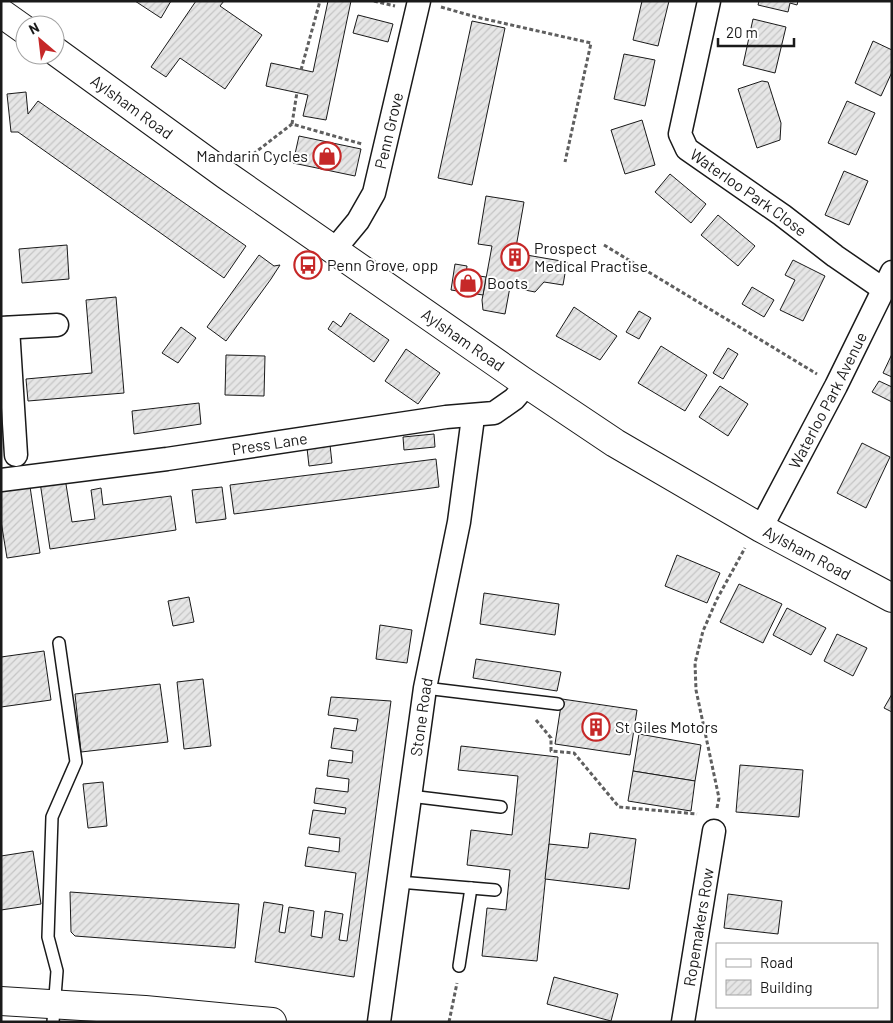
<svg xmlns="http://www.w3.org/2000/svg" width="893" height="1023" viewBox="0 0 893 1023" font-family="Barlow,sans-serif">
	<defs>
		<pattern id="building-hatch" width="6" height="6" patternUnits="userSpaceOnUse" patternTransform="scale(1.25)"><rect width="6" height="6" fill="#e6e6e6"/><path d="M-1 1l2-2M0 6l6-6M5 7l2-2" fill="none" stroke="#c5c5c5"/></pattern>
	</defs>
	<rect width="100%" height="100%" fill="#fff"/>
	<g fill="url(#building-hatch)" stroke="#1a1a1a">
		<polygon points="135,1 171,1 161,18"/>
		<polygon points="196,1 224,1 220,6 262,35 225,89 180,58 166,77 151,67"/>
		<polygon points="328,1 351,1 326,120 303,116 308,95 266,86 271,63 313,72"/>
		<polygon points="642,1 669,1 658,46 633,40"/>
		<polygon points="759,1 798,1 797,5 790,3 788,12 758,5"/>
		<polygon points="358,15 393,24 388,42 353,33"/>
		<polygon points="753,19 786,27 775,73 743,65"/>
		<polygon points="472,21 505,28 472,185 438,178"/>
		<polygon points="873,41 892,50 892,72 881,96 855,83"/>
		<polygon points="624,54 655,60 645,106 614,99"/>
		<polygon points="762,81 768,82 781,123 780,140 757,148 738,89"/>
		<polygon points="26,92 28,114 38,101 246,246 224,278 18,132 11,132 7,94"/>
		<polygon points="847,101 875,113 856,155 828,143"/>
		<polygon points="642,120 655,165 625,174 611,130"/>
		<polygon points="299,136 361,149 355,176 293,163"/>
		<polygon points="844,171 868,181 849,225 825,215"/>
		<polygon points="670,174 706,204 691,223 655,192"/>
		<polygon points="486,196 524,202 515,253 567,262 563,285 544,282 535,292 510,287 505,314 483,310 482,300 492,246 478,244"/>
		<polygon points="718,215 755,246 738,266 701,235"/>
		<polygon points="67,245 69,279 22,283 19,249"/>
		<polygon points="259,255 274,266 280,265 271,279 226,341 207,327"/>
		<polygon points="793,260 825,276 803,321 780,310 795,280 785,275"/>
		<polygon points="455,264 467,266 466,274 486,277 483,295 451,290"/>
		<polygon points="752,287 774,300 764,317 742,304"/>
		<polygon points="116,297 124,393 28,401 26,379 92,373 86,300"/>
		<polygon points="574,307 617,336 600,360 556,336"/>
		<polygon points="639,311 651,318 639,339 626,332"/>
		<polygon points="350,313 389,340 374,362 328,329 333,321 341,327"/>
		<polygon points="181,327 196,338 178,363 162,353"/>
		<polygon points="661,346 707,375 685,411 638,383"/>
		<polygon points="728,348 738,354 723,379 713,373"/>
		<polygon points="406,349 440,373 418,404 385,381"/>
		<polygon points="892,354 892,377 883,373"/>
		<polygon points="226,355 265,356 264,396 225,395"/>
		<polygon points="879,381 892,387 892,402 872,392"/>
		<polygon points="720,386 748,404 728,436 699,417"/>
		<polygon points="199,403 201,424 134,434 132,411"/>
		<polygon points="434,434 435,447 404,450 403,437"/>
		<polygon points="862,443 890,457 866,508 837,493"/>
		<polygon points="330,445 332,463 309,466 307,448"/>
		<polygon points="436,459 439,487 234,514 230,485"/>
		<polygon points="65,478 72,522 95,519 91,490 101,488 103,505 171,496 176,530 50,549 40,482"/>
		<polygon points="29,480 40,553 7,558 1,521 1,484"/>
		<polygon points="222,487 226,519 196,523 192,490"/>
		<polygon points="677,555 720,573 707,603 665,586"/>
		<polygon points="739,584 782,604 763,643 720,622"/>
		<polygon points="484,593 559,604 555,635 480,624"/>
		<polygon points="189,597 194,622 173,626 168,601"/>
		<polygon points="787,608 826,628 811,655 773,635"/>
		<polygon points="380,625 412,630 407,663 376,659"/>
		<polygon points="837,634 867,648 853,676 824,661"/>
		<polygon points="44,651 51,700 1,707 1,657"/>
		<polygon points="476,659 561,672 557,691 473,678"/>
		<polygon points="203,679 211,746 184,749 177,682"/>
		<polygon points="160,684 168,742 81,752 75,694"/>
		<polygon points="892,694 892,712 884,708"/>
		<polygon points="331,697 391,701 354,977 255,962 264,902 283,905 279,932 285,933 289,907 314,911 311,936 322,938 325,911 343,914 339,940 347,941 356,873 305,866 308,847 339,852 340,838 309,834 313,810 345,814 346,808 314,803 316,788 348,792 349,779 327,776 329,760 352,763 353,751 331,748 334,728 356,731 358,719 328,715"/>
		<polygon points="562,699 637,710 630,755 555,744"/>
		<polygon points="639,734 701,745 695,781 633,771"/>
		<polygon points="461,746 558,757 537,961 482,956 487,908 506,910 510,870 467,865 471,830 512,835 518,776 458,770"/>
		<polygon points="740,765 803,770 799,817 736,812"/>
		<polygon points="633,771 695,781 691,811 628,801"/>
		<polygon points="103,782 107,826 88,828 83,784"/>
		<polygon points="590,833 636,839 629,889 545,879 549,844 588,848"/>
		<polygon points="33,851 41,904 1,910 1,856"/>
		<polygon points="70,892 239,904 235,948 75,936 71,932"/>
		<polygon points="728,894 782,901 778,934 724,928"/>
		<polygon points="554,977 618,994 611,1021 547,1004"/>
	</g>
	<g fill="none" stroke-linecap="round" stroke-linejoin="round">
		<g stroke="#1a1a1a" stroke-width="14">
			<g id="service">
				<polyline points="425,688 558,704"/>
				<polyline points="410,796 501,807"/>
				<polyline points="399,882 495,890"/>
				<polyline points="459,966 471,888"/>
				<polyline points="53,1022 57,971 48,937 52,817 76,762 59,643"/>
			</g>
		</g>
		<g stroke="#1a1a1a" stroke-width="25">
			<g id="minor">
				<path id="s1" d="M709,1l-29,133 7,15 95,66 53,41 48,33"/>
				<path id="s2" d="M334,250l24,-29 16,-28 45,-192"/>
				<polyline points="1,328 57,325"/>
				<polyline points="8,328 16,455"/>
				<path id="s3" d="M1,480l166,-21 279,-42 48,-4 20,-14 13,-15"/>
				<path id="s4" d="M761,528l75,-142 56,-114"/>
				<path id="s5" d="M379,1022l46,-334 34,-166 13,-97 -1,-9"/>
				<path id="s6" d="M683,1022l31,-191"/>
			</g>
		</g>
		<g stroke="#1a1a1a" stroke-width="30">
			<g id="primary">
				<polyline points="1,13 25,30"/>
				<path id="s7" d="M55,51l171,124 295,205 94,63 146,85 131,70"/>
				<polyline points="1,1001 145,1010 272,1022"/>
			</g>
		</g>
		<g stroke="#5f5f5f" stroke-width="3" stroke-dasharray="4 2.5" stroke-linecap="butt">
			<polyline points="374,1 395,6"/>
			<polyline points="441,7 476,17 591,43 565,162"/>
			<polyline points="301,70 320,1"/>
			<polyline points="292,124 297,92"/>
			<polyline points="248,158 292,124 362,144"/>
			<polyline points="604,245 817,374"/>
			<polyline points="536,720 551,738 551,751 574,753 619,807 697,814"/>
			<polyline points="717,808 719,798 696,690 695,663 703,631 717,599 745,548"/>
			<polyline points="449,1022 457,983"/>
		</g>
		<use href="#service" stroke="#fff" stroke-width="11"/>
		<use href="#minor" stroke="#fff" stroke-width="22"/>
		<use href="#primary" stroke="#fff" stroke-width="28"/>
	</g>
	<defs>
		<g id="shop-ring" transform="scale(1.4375)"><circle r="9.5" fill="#fff" stroke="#c62828" stroke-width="1.5"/><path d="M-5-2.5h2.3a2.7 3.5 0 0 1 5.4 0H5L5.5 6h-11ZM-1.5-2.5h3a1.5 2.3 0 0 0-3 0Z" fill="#c62828"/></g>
		<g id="building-ring" transform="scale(1.4375)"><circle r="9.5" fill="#fff" stroke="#c62828" stroke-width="1.5"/><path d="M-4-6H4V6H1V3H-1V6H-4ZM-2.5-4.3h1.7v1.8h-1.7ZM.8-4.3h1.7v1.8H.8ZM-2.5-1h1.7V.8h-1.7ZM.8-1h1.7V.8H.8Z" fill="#c62828"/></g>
		<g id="bus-ring" transform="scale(1.4375)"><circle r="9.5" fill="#fff" stroke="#c62828" stroke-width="1.5"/><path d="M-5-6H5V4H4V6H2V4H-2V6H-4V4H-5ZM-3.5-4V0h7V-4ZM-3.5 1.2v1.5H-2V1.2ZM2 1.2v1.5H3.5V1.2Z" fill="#c62828"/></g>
	</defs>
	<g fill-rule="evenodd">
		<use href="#shop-ring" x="327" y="156"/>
		<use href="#building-ring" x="515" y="257"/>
		<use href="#bus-ring" x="308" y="265"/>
		<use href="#shop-ring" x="468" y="283"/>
		<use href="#building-ring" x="596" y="727"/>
	</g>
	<g text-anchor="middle" stroke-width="4" stroke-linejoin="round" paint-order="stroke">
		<g font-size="16" fill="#1a1a1a" stroke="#fff">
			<text dy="6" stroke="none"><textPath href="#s7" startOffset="95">Aylsham Road</textPath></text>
			<text dy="6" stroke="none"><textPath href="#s2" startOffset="134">Penn Grove</textPath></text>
			<text dy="6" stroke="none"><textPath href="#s1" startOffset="228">Waterloo Park Close</textPath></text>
			<text dy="6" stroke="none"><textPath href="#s7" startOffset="500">Aylsham Road</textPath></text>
			<text dy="6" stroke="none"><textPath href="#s4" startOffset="144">Waterloo Park Avenue</textPath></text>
			<text dy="6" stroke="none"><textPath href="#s3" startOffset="271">Press Lane</textPath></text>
			<text dy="6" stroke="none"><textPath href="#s7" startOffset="905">Aylsham Road</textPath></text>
			<text dy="6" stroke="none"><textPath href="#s5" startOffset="308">Stone Road</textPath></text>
			<text dy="6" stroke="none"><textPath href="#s6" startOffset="96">Ropemakers Row</textPath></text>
		</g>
		<g font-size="16" fill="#1a1a1a" stroke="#fff" text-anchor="start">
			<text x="308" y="162" text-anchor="end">Mandarin Cycles</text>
			<text x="534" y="254">Prospect<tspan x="534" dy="18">Medical Practise</tspan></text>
			<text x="327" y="271">Penn Grove, opp</text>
			<text x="487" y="289">Boots</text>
			<text x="615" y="733">St Giles Motors</text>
		</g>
	</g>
	<rect width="893" height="1023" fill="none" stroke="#1a1a1a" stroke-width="5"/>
	<rect x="716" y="943" width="162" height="65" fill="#ffffff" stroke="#a3a3a3"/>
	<rect x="726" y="959" width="25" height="8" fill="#ffffff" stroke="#a3a3a3"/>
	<text x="760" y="968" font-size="15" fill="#1a1a1a">Road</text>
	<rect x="726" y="980" width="25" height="15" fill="url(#building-hatch)" stroke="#a3a3a3"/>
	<text x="760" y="993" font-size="15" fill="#1a1a1a">Building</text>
	<g transform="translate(40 40) rotate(332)"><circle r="24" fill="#ffffff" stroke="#a3a3a3"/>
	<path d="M0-4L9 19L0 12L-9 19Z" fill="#c62828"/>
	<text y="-8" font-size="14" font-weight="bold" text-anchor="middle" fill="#1a1a1a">N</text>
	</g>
	<path d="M718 38v8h76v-8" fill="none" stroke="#1a1a1a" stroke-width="2.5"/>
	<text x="726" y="38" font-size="15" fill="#1a1a1a" stroke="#ffffff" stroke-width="4" paint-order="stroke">20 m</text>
</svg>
